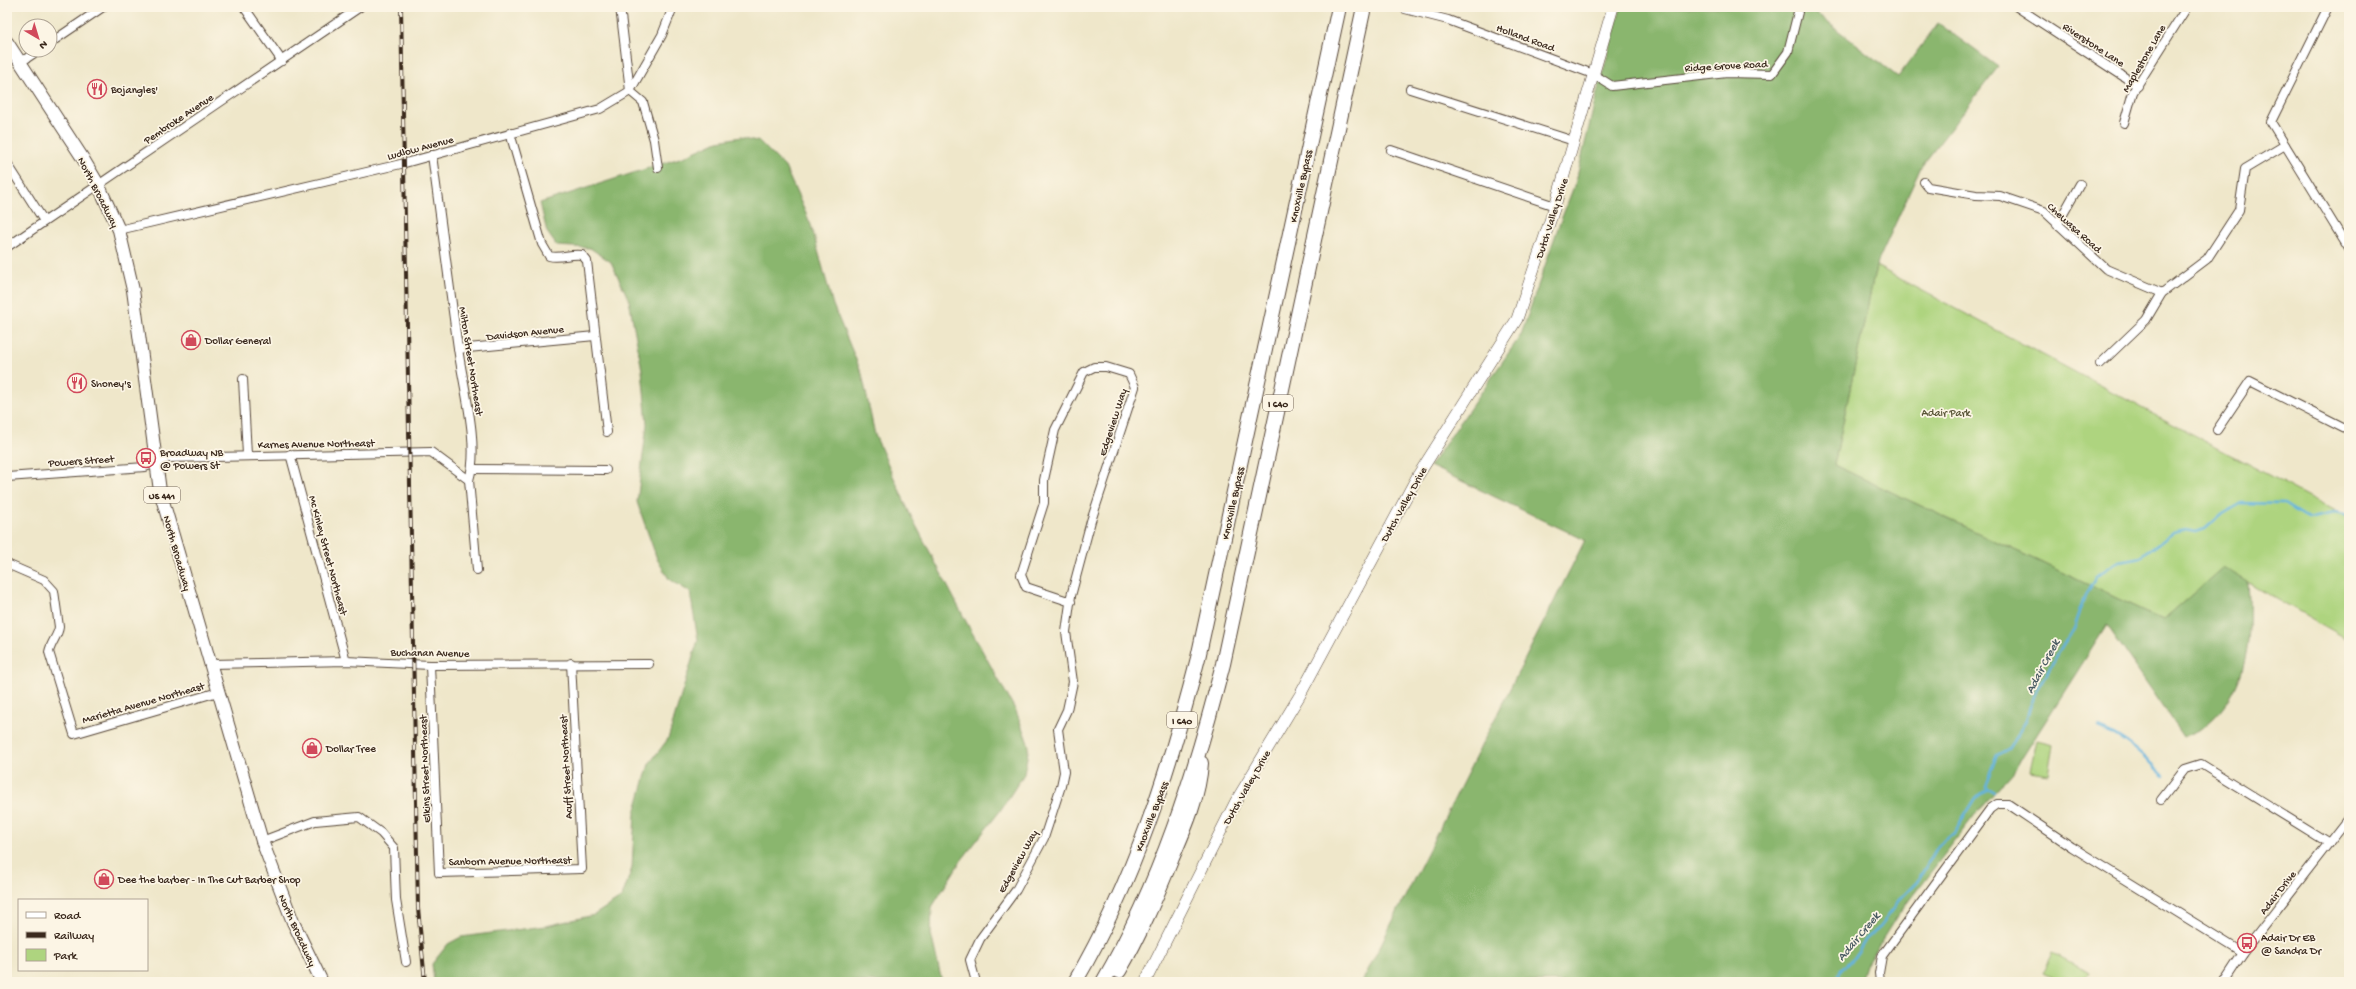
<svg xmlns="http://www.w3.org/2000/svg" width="2356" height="989" viewBox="0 0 2356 989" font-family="'Gochi Hand',sans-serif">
	<rect width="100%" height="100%" fill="#fcf5e5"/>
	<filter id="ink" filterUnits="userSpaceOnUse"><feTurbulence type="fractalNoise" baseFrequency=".025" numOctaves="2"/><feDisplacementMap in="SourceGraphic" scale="8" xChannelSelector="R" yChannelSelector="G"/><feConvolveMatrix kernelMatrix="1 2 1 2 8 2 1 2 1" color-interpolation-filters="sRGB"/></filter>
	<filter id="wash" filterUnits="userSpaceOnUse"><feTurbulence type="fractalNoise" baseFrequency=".012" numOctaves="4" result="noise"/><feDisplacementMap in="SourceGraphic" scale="16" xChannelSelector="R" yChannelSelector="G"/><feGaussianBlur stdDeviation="0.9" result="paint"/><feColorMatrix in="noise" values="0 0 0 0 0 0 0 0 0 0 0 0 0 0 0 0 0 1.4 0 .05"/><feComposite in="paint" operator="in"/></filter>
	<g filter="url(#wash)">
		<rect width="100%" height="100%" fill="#efe7ca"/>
		<g fill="#aed47f" stroke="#747f4e">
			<polygon points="1876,266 2349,518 2349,640 2223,568 2163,620 1834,465"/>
			<polygon points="2037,740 2053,744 2048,774 2030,771"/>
			<polygon points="2053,953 2089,972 2084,982 2061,982 2043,973"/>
		</g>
		<g fill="#8ab66e" stroke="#627046">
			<path d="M1621,7h187l90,70 40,-54 60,44 -77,100 -45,99 -42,199 329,155 60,-53 25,15c4,52 2,107 -42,143 -6,5 -15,8 -22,12l-77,-112 -94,147 -36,40 -80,104 -31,49 -4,13 3,4h-503l223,-442 -155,-74 91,-131 38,-110 17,-44 21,-88z"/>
			<polygon points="741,137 760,142 785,167 811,225 833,305 862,374 875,435 910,514 969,627 1016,711 1029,746 1024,774 1000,811 960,862 932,907 931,934 942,982 434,982 432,964 448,944 461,937 546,926 594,915 622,897 632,868 635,813 649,764 668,739 698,640 690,592 669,579 657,559 637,502 647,424 642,370 629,300 611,262 590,248 557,246 547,232 540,203 683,157 718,141"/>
		</g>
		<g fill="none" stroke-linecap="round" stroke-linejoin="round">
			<g stroke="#64b4df" stroke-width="2.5">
				<path d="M2098,728c27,10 46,29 66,48"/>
				<polyline points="1987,788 1994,792"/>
				<polyline points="7,979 10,982"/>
				<polyline points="1837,982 1841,970 1857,954 1866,939 1878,929 1896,906 1899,900 1917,882 1938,846 1954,833 1976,798 1987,788 1985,785 1997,755 2008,749 2026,721 2030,706 2038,687 2073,629 2085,595 2096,576 2119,561 2141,557 2173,533 2186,530 2196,532 2205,529 2222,514 2241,503 2284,504 2308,519 2335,513 2349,516"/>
			</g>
		</g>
	</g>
	<g filter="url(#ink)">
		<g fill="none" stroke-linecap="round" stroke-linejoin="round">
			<g stroke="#564638" stroke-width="10">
				<g id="street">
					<polyline points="244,7 282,61"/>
					<polyline points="620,7 630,91 643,102 654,140 658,168"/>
					<polyline points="2017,7 2138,86"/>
					<polyline points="2328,7 2271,122 2349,249"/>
					<polyline points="1405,9 1448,20 1593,74 1612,86 1727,73 1772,74 1788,52 1798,12"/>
					<polyline points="50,43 103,7"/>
					<polyline points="21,62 39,50"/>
					<polyline points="1410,89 1574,141"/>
					<polyline points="2124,123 2133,92 2187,7"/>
					<path d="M510,133l32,111 7,12c12,3 21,-3 33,-1l5,6 20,171"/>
					<polyline points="1391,150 1555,206"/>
					<path d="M432,155c9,65 17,129 26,193 5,38 22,96 11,132l8,90"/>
					<polyline points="7,163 44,221"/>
					<polyline points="1924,182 1928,187 1976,195 2000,196 2044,211 2106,269 2162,293"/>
					<polyline points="2057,225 2080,184"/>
					<polyline points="119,230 405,163 600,109 630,91 662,35 673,7"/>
					<polyline points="7,247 360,7"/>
					<polyline points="458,349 595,336"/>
					<polyline points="2100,364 2146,320 2162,293 2207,259 2239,210 2245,169 2285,145"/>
					<polyline points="243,379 247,455"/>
					<polyline points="2217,430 2250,381 2349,431"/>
					<polyline points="290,454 346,661"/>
					<polyline points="472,469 606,470"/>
					<polyline points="7,477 145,467 168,458 431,452 469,480"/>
					<path d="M7,564l37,16 10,11 5,36c-1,9 -8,15 -10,25l25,82 144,-42"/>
					<polyline points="211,664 346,661 430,665 649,664"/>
					<polyline points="430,665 439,873 582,869 571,663"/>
					<polyline points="2161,800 2185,769 2201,764 2329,843"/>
					<polyline points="262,841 315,821 359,817 381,833 394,848 396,900 406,962"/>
					<polyline points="976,982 970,960 980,939 1016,890 1044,838 1061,786 1064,772 1058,729 1067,710 1073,682 1066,632 1071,596 1091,521 1135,387 1129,374 1106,367 1094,367 1084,372 1055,430 1044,480 1044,503 1021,575 1026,587 1071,602"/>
					<polyline points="1880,982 1879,973 1882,956 1990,809 1997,804 2008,804 2072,847 2243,953"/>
					<polyline points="2224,982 2243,953 2349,817"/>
				</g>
			</g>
			<g stroke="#564638" stroke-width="12">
				<polyline id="secondary" points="1145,982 1236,801 1300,695 1417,477 1517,319 1555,206 1613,7"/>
			</g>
			<g stroke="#564638" stroke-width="14">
				<polyline id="primary" points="7,42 82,157 98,184 119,230 133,290 160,491 262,841 293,922 322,982"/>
			</g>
			<g stroke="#564638" stroke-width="16">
				<g id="highway">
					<path d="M1119,971c21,-36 37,-74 53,-113 13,-30 27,-62 29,-95"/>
					<path d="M1075,982c59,-101 94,-211 123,-324l141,-651"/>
					<path d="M1103,982c57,-98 92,-208 120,-318l141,-657"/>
				</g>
			</g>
			<use href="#street" stroke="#fff" stroke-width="8"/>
			<use href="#secondary" stroke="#fff" stroke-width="11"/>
			<use href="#primary" stroke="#fff" stroke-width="12"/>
			<use href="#highway" stroke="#fff" stroke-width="14"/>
			<g stroke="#3b2a1e" stroke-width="4">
				<polyline id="rail" points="401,7 418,908 425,982"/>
			</g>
			<use href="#rail" stroke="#fcf5e5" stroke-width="2.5" stroke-dasharray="8" stroke-linecap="butt"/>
		</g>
	</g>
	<defs>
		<g id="restaurant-ring" transform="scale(1)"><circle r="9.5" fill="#fcf5e5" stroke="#d1495b" stroke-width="1.5"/><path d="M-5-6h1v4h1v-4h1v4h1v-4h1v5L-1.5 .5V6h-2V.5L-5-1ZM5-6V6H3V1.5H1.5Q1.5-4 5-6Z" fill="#d1495b"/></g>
		<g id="shop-ring" transform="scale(1)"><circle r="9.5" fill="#fcf5e5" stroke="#d1495b" stroke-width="1.5"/><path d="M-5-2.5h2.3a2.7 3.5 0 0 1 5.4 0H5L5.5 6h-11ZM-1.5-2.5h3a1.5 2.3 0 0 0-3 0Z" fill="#d1495b"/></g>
		<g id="bus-ring" transform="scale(1)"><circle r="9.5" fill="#fcf5e5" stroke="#d1495b" stroke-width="1.5"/><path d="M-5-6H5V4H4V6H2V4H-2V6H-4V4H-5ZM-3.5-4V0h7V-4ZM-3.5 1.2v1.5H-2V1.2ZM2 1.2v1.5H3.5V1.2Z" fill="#d1495b"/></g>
	</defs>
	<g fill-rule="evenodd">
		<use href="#restaurant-ring" x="97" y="89"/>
		<use href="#shop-ring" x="191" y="340"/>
		<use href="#restaurant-ring" x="77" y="383"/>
		<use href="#bus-ring" x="146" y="458"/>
		<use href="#shop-ring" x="312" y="748"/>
		<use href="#shop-ring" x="104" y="879"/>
		<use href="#bus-ring" x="2247" y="943"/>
	</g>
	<g text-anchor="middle" stroke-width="3.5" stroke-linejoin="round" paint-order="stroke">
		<g fill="#fcf5e5" stroke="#75675a" stroke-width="1">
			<rect x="1263" y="395" width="30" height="16" rx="3"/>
			<rect x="144" y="487" width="36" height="16" rx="3"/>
			<rect x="1167" y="712" width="30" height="16" rx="3"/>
		</g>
		<g font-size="10" font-weight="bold" fill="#3b2a1e">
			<text x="1278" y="407">I 640</text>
			<text x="162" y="499">US 441</text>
			<text x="1182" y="724">I 640</text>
		</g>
		<g font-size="11" fill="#3b2a1e" stroke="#fcf5e5">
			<text transform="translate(1526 37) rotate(20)" y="4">Holland Road</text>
			<text transform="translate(2094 44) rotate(33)" y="4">Riverstone Lane</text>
			<text transform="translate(2143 58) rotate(-60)" y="4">Maplestone Lane</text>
			<text transform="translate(1726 65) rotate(-3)" y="4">Ridge Grove Road</text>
			<text transform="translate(178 118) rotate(-34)" y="4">Pembroke Avenue</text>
			<text transform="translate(420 147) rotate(-15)" y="4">Ludlow Avenue</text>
			<text transform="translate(1300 186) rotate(-78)" y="4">Knoxville Bypass</text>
			<text transform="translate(99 192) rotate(63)" y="4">North Broadway</text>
			<text transform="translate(1551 218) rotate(-72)" y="4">Dutch Valley Drive</text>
			<text transform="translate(2075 227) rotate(42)" y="4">Chewasa Road</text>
			<text transform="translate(525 332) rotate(-6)" y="4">Davidson Avenue</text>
			<text transform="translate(472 361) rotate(81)" y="4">Milton Street Northeast</text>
			<text transform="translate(1112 422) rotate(-72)" y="4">Edgeview Way</text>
			<text transform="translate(316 443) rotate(-1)" y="4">Karnes Avenue Northeast</text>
			<text transform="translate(81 460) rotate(-4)" y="4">Powers Street</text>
			<text transform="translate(1232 503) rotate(-78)" y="4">Knoxville Bypass</text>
			<text transform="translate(1403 504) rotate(-61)" y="4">Dutch Valley Drive</text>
			<text transform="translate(178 553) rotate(74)" y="4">North Broadway</text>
			<text transform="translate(329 555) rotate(75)" y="4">Mc Kinley Street Northeast</text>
			<text transform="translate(430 652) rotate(1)" y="4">Buchanan Avenue</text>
			<text transform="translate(143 702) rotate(-16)" y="4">Marietta Avenue Northeast</text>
			<text transform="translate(565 767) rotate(-93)" y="4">Acuff Street Northeast</text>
			<text transform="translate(424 769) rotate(-92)" y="4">Elkins Street Northeast</text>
			<text transform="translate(1246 787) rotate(-60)" y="4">Dutch Valley Drive</text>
			<text transform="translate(1151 816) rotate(-69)" y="4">Knoxville Bypass</text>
			<text transform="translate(510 860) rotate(-1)" y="4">Sanborn Avenue Northeast</text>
			<text transform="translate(1017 861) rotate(-61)" y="4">Edgeview Way</text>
			<text transform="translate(2277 892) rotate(-52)" y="4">Adair Drive</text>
			<text transform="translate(298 930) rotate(66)" y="4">North Broadway</text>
		</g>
		<g font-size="11" fill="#3b2a1e" stroke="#fcf5e5" text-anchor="start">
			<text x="111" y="93">Bojangles'</text>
			<text x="205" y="344">Dollar General</text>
			<text x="91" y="387">Shoney's</text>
			<text x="160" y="456">Broadway NB<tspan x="160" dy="13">@ Powers St</tspan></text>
			<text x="326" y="752">Dollar Tree</text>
			<text x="118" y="883">Dee the barber - In The Cut Barber Shop</text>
			<text x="2261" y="941">Adair Dr EB<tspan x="2261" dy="13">@ Sandra Dr</tspan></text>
		</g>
		<g font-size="11" fill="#585436" stroke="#fcf5e5">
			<text x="1946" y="416">Adair Park</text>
		</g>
		<g font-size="12" font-style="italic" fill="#495a62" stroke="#fcf5e5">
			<text transform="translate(2042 666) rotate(-62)" y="4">Adair Creek</text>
			<text transform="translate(1858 936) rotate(-50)" y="4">Adair Creek</text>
		</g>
	</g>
	<rect width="2356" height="989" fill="none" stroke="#fcf5e5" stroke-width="24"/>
	<rect x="18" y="899" width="130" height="72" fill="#fcf5e5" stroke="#afa495"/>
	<rect x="26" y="912" width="20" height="6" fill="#ffffff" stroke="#afa495"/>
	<text x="54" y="919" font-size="12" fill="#3b2a1e">Road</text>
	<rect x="26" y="932" width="20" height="6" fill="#3b2a1e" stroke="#afa495"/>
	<text x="54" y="939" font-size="12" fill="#3b2a1e">Railway</text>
	<rect x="26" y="949" width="20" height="12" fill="#aed47f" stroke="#afa495"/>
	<text x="54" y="959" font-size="12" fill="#3b2a1e">Park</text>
	<g transform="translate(38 38) rotate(142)"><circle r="19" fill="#fcf5e5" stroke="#afa495"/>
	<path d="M0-3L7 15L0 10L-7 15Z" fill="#d1495b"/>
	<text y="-6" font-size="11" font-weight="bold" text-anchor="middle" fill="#3b2a1e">N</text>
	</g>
</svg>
